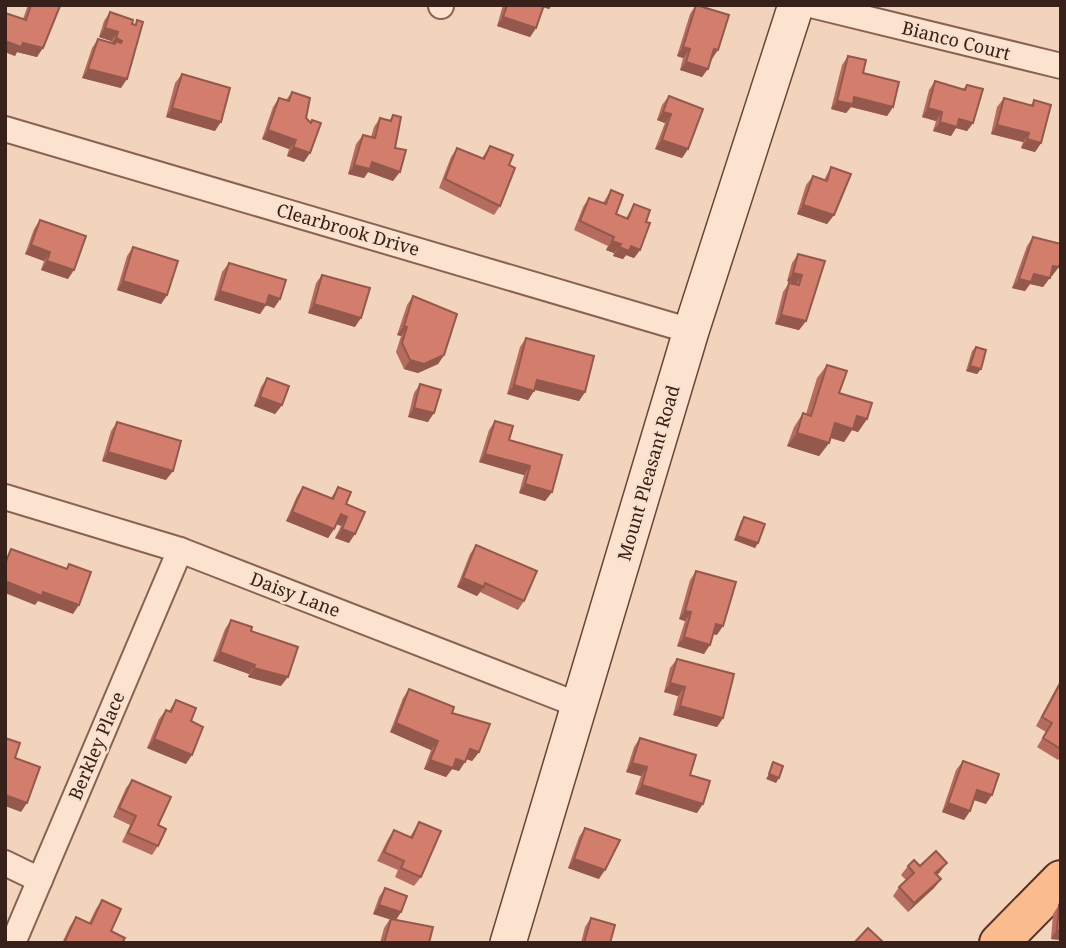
<svg xmlns="http://www.w3.org/2000/svg" width="1066" height="948" viewBox="0 0 1066 948" font-family="'Noto Serif',serif">
	<rect width="100%" height="100%" fill="#f2d3bb"/>
	<g fill="none" stroke-linecap="round" stroke-linejoin="round">
		<g stroke="#8a6254" stroke-width="28">
			<g id="street">
				<polyline points="811,5 1061,66"/>
				<polyline points="441,6 441,5"/>
				<polyline points="5,129 691,331"/>
				<polyline points="5,497 180,550 581,706"/>
				<polyline points="5,863 40,880"/>
				<polyline points="13,943 180,550"/>
			</g>
		</g>
		<g stroke="#6c4437" stroke-width="38">
			<polyline id="secondary" points="508,943 691,331 796,5"/>
		</g>
		<g stroke="#573229" stroke-width="42">
			<polyline id="primary" points="999,943 1061,880"/>
		</g>
		<use href="#street" stroke="#fce3cf" stroke-width="24"/>
		<use href="#secondary" stroke="#fce3cf" stroke-width="35"/>
		<use href="#primary" stroke="#fabc8e" stroke-width="38"/>
	</g>
	<g fill="#b56c5e">
		<polygon points="28,5 58,5 37,57 17,52 15,56 5,52 5,13 23,19"/>
		<polygon points="503,5 552,5 549,9 543,7 536,28 530,37 497,26"/>
		<polygon points="696,5 712,59 702,77 680,70 683,58 677,56 690,14"/>
		<polygon points="110,12 135,25 137,20 121,88 82,78 92,48 98,39 111,43 111,41 99,37 104,21"/>
		<polygon points="848,56 893,107 887,116 851,107 846,113 831,109 842,65"/>
		<polygon points="182,74 215,131 166,117 175,83"/>
		<polygon points="935,81 963,89 967,85 973,123 967,131 956,128 951,136 933,131 936,121 922,117 929,90"/>
		<polygon points="292,92 306,118 311,122 312,120 304,162 287,156 289,149 262,139 273,107 279,98 286,100"/>
		<polygon points="669,96 688,149 682,158 655,149 665,123 657,120 662,105"/>
		<polygon points="1004,98 1031,105 1034,100 1041,143 1035,152 1021,148 1023,142 991,134 997,107"/>
		<polygon points="393,115 395,148 393,181 368,172 364,178 348,174 356,144 363,135 371,137 374,127 380,118 389,121"/>
		<polygon points="490,146 509,165 500,206 494,215 439,188 451,157 457,148 482,158"/>
		<polygon points="831,167 834,215 827,224 797,214 806,185 813,176 824,180"/>
		<polygon points="611,190 616,214 626,218 634,204 646,222 640,250 634,258 626,255 623,259 613,256 614,253 606,250 608,246 574,230 583,207 589,198 603,203"/>
		<polygon points="40,220 68,279 41,270 44,261 25,254 34,229"/>
		<polygon points="1033,237 1052,276 1050,276 1043,287 1030,284 1025,291 1012,288 1027,246"/>
		<polygon points="133,247 167,295 161,304 117,290 127,256"/>
		<polygon points="798,254 825,261 806,321 799,330 775,324 783,292 789,283 795,284 787,281 792,263"/>
		<polygon points="229,263 280,299 274,308 266,305 260,314 214,300 222,272"/>
		<polygon points="322,275 355,327 308,313 316,283"/>
		<polygon points="413,296 444,355 438,364 418,373 404,369 396,352 401,336 397,335 407,305"/>
		<polygon points="526,338 585,392 579,401 535,389 528,400 507,394 520,347"/>
		<polygon points="976,347 981,369 977,374 966,371 972,351"/>
		<polygon points="827,365 839,393 867,419 858,432 852,430 844,442 830,438 829,443 819,456 787,446 794,427 803,413 806,414 817,378"/>
		<polygon points="267,378 282,405 275,414 254,406 261,387"/>
		<polygon points="420,384 428,422 408,417 414,393"/>
		<polygon points="495,421 509,440 552,492 545,501 519,493 524,475 479,462 489,430"/>
		<polygon points="117,422 166,480 102,461 111,431"/>
		<polygon points="303,487 331,498 338,487 346,504 349,543 335,538 341,526 337,524 334,529 328,538 286,521 297,496"/>
		<polygon points="744,517 758,543 755,548 734,540 741,521"/>
		<polygon points="476,545 524,601 518,610 480,592 477,596 457,587 470,554"/>
		<polygon points="696,571 717,635 713,634 704,654 677,646 685,621 679,619 690,580"/>
		<polygon points="231,620 251,631 281,686 248,677 249,674 213,661 225,629"/>
		<polygon points="677,659 723,718 717,727 673,715 678,696 664,692 670,668"/>
		<polygon points="1061,679 1061,756 1058,760 1037,747 1046,732 1036,726"/>
		<polygon points="409,689 452,713 479,752 472,761 466,759 459,771 452,769 446,777 424,769 431,750 390,732 403,698"/>
		<polygon points="176,700 191,721 186,764 147,748 159,719 166,710 169,711"/>
		<polygon points="640,738 690,775 697,813 635,794 641,776 626,772 634,747"/>
		<polygon points="963,761 986,804 974,800 970,811 964,820 942,812 956,770"/>
		<polygon points="132,780 158,825 158,846 152,855 122,842 130,825 113,817 126,788"/>
		<polygon points="419,822 421,877 414,886 395,877 398,870 377,861 388,839 394,830 410,837"/>
		<polygon points="585,828 599,879 568,868 579,837"/>
		<polygon points="908,866 920,866 940,872 937,875 941,879 934,888 908,912 893,896 899,887 906,880 901,875"/>
		<polygon points="385,888 401,912 396,920 429,943 380,943 384,928 390,919 373,914 379,897"/>
		<polygon points="102,900 111,931 122,943 62,943 70,926 76,917 89,923 96,909"/>
		<polygon points="1059,905 1061,906 1061,940 1051,939 1053,914"/>
		<polygon points="591,918 610,943 581,943 585,927"/>
	</g>
	<g fill="#94584c">
		<polygon points="541,5 552,5 549,9 540,6"/>
		<polygon points="503,17 536,28 530,37 497,26"/>
		<polygon points="105,28 118,32 111,41 99,37"/>
		<polygon points="116,38 122,41 116,49 116,41 111,48 109,47"/>
		<polygon points="5,41 23,43 43,48 37,57 17,52 15,56 5,52"/>
		<polygon points="683,47 690,49 683,58 677,56"/>
		<polygon points="714,49 718,50 712,59 708,57"/>
		<polygon points="686,62 708,69 702,77 680,70"/>
		<polygon points="88,69 127,79 121,88 82,78"/>
		<polygon points="854,97 893,107 887,116 851,107 846,113 831,109 837,101"/>
		<polygon points="172,108 221,122 215,131 166,117"/>
		<polygon points="928,108 942,112 936,121 922,117"/>
		<polygon points="663,112 671,114 665,123 657,120"/>
		<polygon points="959,119 973,123 967,131 956,128 951,136 933,131 940,122"/>
		<polygon points="997,125 1029,133 1023,142 991,134"/>
		<polygon points="268,130 296,140 289,149 262,139"/>
		<polygon points="1027,139 1041,143 1035,152 1021,148"/>
		<polygon points="662,140 688,149 682,158 655,149"/>
		<polygon points="293,147 310,153 304,162 287,156"/>
		<polygon points="372,162 400,172 393,181 368,172 364,178 348,174 354,165"/>
		<polygon points="803,205 834,215 827,224 797,214"/>
		<polygon points="612,241 621,244 614,253 606,250"/>
		<polygon points="31,245 50,252 44,261 25,254"/>
		<polygon points="631,246 640,250 634,258 626,255 623,259 613,256 619,247"/>
		<polygon points="47,261 74,270 68,279 41,270"/>
		<polygon points="1053,266 1059,267 1052,276 1047,274"/>
		<polygon points="793,273 802,275 796,284 787,281"/>
		<polygon points="1034,274 1050,278 1043,287 1030,284 1025,291 1012,288 1019,279"/>
		<polygon points="123,281 167,295 161,304 117,290"/>
		<polygon points="220,291 269,295 280,299 274,308 266,305 260,314 214,300"/>
		<polygon points="314,304 361,318 355,327 308,313"/>
		<polygon points="781,315 806,321 799,330 775,324"/>
		<polygon points="404,326 407,327 401,336 397,335"/>
		<polygon points="444,355 438,364 418,373 404,369 410,360"/>
		<polygon points="970,366 981,369 977,374 966,371"/>
		<polygon points="537,380 585,392 579,401 531,389"/>
		<polygon points="514,385 534,391 528,400 507,394"/>
		<polygon points="260,397 282,405 275,414 254,406"/>
		<polygon points="414,408 434,413 428,422 408,417"/>
		<polygon points="857,416 867,419 858,432 852,430 844,442 826,436 835,423"/>
		<polygon points="797,433 829,443 819,456 787,446"/>
		<polygon points="108,452 173,471 166,480 102,461"/>
		<polygon points="485,454 530,466 524,475 479,462"/>
		<polygon points="525,484 552,492 545,501 519,493"/>
		<polygon points="292,512 334,529 328,538 286,521"/>
		<polygon points="341,514 347,517 341,526 334,523"/>
		<polygon points="342,529 355,534 349,543 335,538"/>
		<polygon points="737,536 758,543 755,548 734,540"/>
		<polygon points="463,578 484,587 477,596 457,587"/>
		<polygon points="5,581 43,592 79,605 73,614 38,601 35,605 5,593"/>
		<polygon points="685,611 691,612 685,621 679,619"/>
		<polygon points="716,624 723,626 717,635 709,633"/>
		<polygon points="684,637 710,645 704,654 677,646"/>
		<polygon points="220,652 255,665 249,674 213,661"/>
		<polygon points="254,668 288,677 281,686 248,677"/>
		<polygon points="670,683 685,687 678,696 664,692"/>
		<polygon points="680,706 723,718 717,727 673,715"/>
		<polygon points="396,723 438,741 431,750 390,732"/>
		<polygon points="154,739 192,755 186,764 147,748"/>
		<polygon points="470,749 479,752 472,761 464,758"/>
		<polygon points="456,759 465,762 459,771 452,769 446,777 424,769 430,760"/>
		<polygon points="632,763 647,767 641,776 626,772"/>
		<polygon points="769,774 779,778 776,783 766,779"/>
		<polygon points="642,785 703,804 697,813 635,794"/>
		<polygon points="977,790 992,795 986,804 971,799"/>
		<polygon points="5,795 27,803 21,812 5,806"/>
		<polygon points="948,803 970,811 964,820 942,812"/>
		<polygon points="574,859 605,870 599,879 568,868"/>
		<polygon points="947,863 940,872 929,882 935,873"/>
		<polygon points="941,879 934,888 908,912 914,903"/>
		<polygon points="379,905 401,912 395,921 373,914"/>
		<polygon points="1057,930 1061,930 1061,940 1051,939"/>
	</g>
	<g fill="#d37d6d" stroke="#94584c" stroke-width="2">
		<polygon points="31,5 60,6 43,48 23,43 21,47 5,41 5,13 26,20"/>
		<polygon points="507,5 544,5 536,28 503,17"/>
		<polygon points="696,5 729,15 718,50 714,49 708,69 686,62 690,49 683,47"/>
		<polygon points="110,12 133,20 132,24 136,25 137,20 143,22 127,79 88,69 98,39 115,44 116,41 121,43 122,41 116,38 118,32 105,28"/>
		<polygon points="848,56 866,60 863,73 899,82 893,107 854,97 853,104 837,101"/>
		<polygon points="182,74 230,88 221,122 172,108"/>
		<polygon points="935,81 965,90 967,85 983,89 973,123 959,119 957,127 940,122 942,112 928,108"/>
		<polygon points="292,92 310,98 306,118 311,123 312,120 321,123 310,153 293,147 296,140 268,130 279,98 289,101"/>
		<polygon points="669,96 703,109 688,149 662,140 671,114 663,112"/>
		<polygon points="1004,98 1033,106 1034,100 1051,105 1041,143 1027,139 1029,133 997,125"/>
		<polygon points="393,115 401,117 395,148 406,150 400,172 372,162 370,169 354,165 363,135 375,138 380,118 391,121"/>
		<polygon points="490,146 513,155 509,165 515,168 500,206 445,179 457,148 484,159"/>
		<polygon points="831,167 851,174 834,215 803,205 813,176 827,181"/>
		<polygon points="611,190 623,195 616,214 628,219 634,204 650,210 646,222 650,223 640,250 631,246 629,251 619,247 621,244 612,241 614,237 580,221 589,198 606,204"/>
		<polygon points="40,220 86,236 74,270 47,261 50,252 31,245"/>
		<polygon points="1033,237 1061,244 1061,259 1059,267 1053,266 1050,278 1034,274 1031,282 1019,279"/>
		<polygon points="133,247 178,261 167,295 123,281"/>
		<polygon points="798,254 825,261 806,321 781,315 789,283 799,285 802,275 793,273"/>
		<polygon points="229,263 286,280 280,299 269,295 266,305 220,291"/>
		<polygon points="322,275 370,288 361,318 314,304"/>
		<polygon points="413,296 457,314 444,355 424,364 410,360 402,343 407,327 404,326"/>
		<polygon points="526,338 594,356 585,392 537,380 534,391 514,385"/>
		<polygon points="976,347 986,350 981,369 970,366"/>
		<polygon points="827,365 847,371 839,393 872,403 867,419 857,416 853,429 835,423 829,443 797,433 803,413 811,416"/>
		<polygon points="267,378 289,386 282,405 260,397"/>
		<polygon points="420,384 441,390 434,413 414,408"/>
		<polygon points="495,421 513,426 509,440 562,455 552,492 525,484 530,466 485,454"/>
		<polygon points="117,422 181,441 173,471 108,452"/>
		<polygon points="303,487 333,499 338,487 351,492 346,504 365,512 355,534 342,529 347,517 341,514 334,529 292,512"/>
		<polygon points="744,517 765,524 758,543 737,536"/>
		<polygon points="476,545 537,571 524,601 485,583 484,587 463,578"/>
		<polygon points="11,549 67,569 69,564 91,572 79,605 43,592 42,596 5,581 5,564"/>
		<polygon points="696,571 736,582 723,626 716,624 710,645 684,637 691,612 685,611"/>
		<polygon points="231,620 252,627 251,631 298,647 288,677 254,668 255,665 220,652"/>
		<polygon points="677,659 734,674 723,718 680,706 685,687 670,683"/>
		<polygon points="1061,682 1061,749 1043,738 1052,723 1042,717"/>
		<polygon points="409,689 454,707 452,713 490,724 479,752 470,749 465,762 456,759 453,768 430,760 438,741 396,723"/>
		<polygon points="176,700 196,708 191,721 203,727 192,755 154,739 166,710 171,712"/>
		<polygon points="5,738 20,743 15,758 40,767 27,803 5,795"/>
		<polygon points="640,738 696,755 690,775 710,781 703,804 642,785 647,767 632,763"/>
		<polygon points="963,761 999,774 992,795 977,790 970,811 948,803"/>
		<polygon points="773,762 783,766 779,778 769,774"/>
		<polygon points="132,780 171,797 158,825 166,829 158,846 128,833 136,816 119,808"/>
		<polygon points="419,822 441,831 421,877 401,868 404,861 384,852 394,830 412,838"/>
		<polygon points="585,828 620,840 605,870 574,859"/>
		<polygon points="936,851 947,863 935,873 941,879 914,903 899,887 914,873 908,866 914,860 920,866"/>
		<polygon points="385,888 407,896 401,912 379,905"/>
		<polygon points="102,900 121,909 111,931 125,938 122,943 69,943 65,941 76,917 91,924"/>
		<polygon points="1059,905 1061,906 1061,930 1057,930"/>
		<polygon points="591,918 615,925 610,943 584,943"/>
		<polygon points="391,919 433,927 429,943 384,943"/>
		<polygon points="868,928 884,943 854,943"/>
	</g>
	<g text-anchor="middle" stroke-width="5" stroke-linejoin="round" paint-order="stroke">
		<g font-size="18" fill="#38211a" stroke="#f8e0cb">
			<text transform="translate(956 41) rotate(14)" y="6">Bianco Court</text>
			<text transform="translate(348 230) rotate(16)" y="6">Clearbrook Drive</text>
			<text transform="translate(649 473) rotate(-74)" y="6">Mount Pleasant Road</text>
			<text transform="translate(295 595) rotate(21)" y="6">Daisy Lane</text>
			<text transform="translate(97 746) rotate(-67)" y="6">Berkley Place</text>
		</g>
	</g>
	<rect width="1066" height="948" fill="none" stroke="#38211a" stroke-width="14"/>
</svg>
